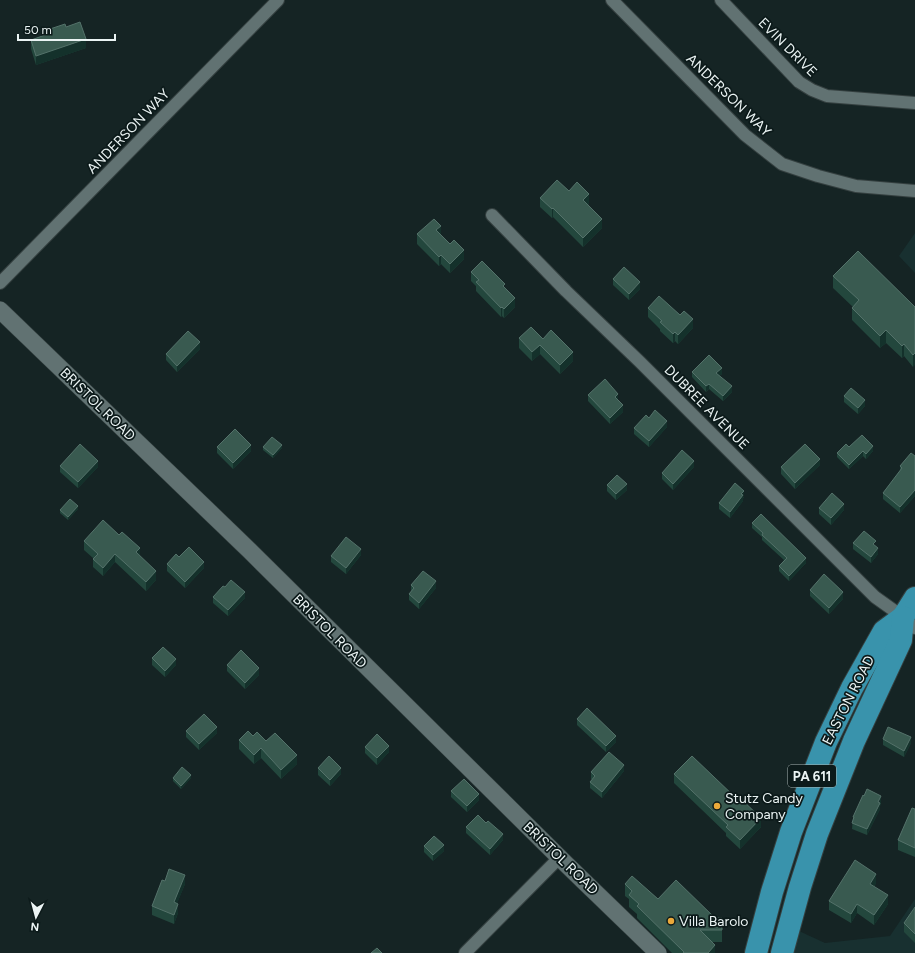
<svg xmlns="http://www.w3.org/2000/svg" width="915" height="953" viewBox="0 0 915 953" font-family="Figtree,sans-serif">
	<rect width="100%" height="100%" fill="#152424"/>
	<g fill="#183030">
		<polygon points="915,233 915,273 899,256"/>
		<polygon points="915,899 915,953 794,953 799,931 825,943 890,936"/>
	</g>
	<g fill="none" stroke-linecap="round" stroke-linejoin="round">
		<g stroke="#354040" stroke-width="14">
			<g id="street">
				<polyline points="612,0 745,135 782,164 818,176 856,186 915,191"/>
				<polyline points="721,0 799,82 812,90 827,96 915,103"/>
				<polyline points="492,215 566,291 640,362 875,597 903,617 915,628"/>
				<polyline points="0,283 278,0"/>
				<polyline points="465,953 560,857"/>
			</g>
		</g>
		<g stroke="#354040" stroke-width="18">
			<polyline id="secondary" points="0,310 250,551 567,865 658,953"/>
		</g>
		<g stroke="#354040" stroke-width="24">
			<g id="highway">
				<polyline points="756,953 772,892 791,832 826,742 852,688 884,631 903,617 915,598"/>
				<polyline points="782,953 800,887 817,834 854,741 901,640 903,617"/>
			</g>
		</g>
		<use href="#street" stroke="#617272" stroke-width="12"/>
		<use href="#secondary" stroke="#617272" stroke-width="17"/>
		<use href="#highway" stroke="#3993ac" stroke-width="22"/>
	</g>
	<g fill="#23473d">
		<polygon points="66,27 86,48 36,65 31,49 31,40 47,35 47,30"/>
		<polygon points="540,198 589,203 588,204 602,228 583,247 553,217 552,218 540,207"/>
		<polygon points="417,234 441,235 464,259 450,273 441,264 439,266 417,244"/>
		<polygon points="471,272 505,288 515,307 504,318 502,316 501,317 476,291 476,286 471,281"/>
		<polygon points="833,276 915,307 913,367 904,356 902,358 886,343 880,348 852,320 852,308 853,307 833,288"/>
		<polygon points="613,279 640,289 629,300 613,285"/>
		<polygon points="648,308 693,328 678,344 675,341 673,343 660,331 660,329 648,317"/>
		<polygon points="519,338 543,339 573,361 560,374 540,354 532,361 519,348"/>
		<polygon points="200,349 177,372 166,360 166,354"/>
		<polygon points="692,372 722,374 719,376 732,392 723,401 709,389 706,392 692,377"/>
		<polygon points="588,395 618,400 623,412 610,424 588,401"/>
		<polygon points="844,396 865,406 858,414 844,402"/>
		<polygon points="649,418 667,427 649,447 634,434 634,428"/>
		<polygon points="217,447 251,451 233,469 217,453"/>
		<polygon points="263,447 282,448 273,458 263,450"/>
		<polygon points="849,447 873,451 866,459 863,456 849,469 837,457 837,453"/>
		<polygon points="915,456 915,496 900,513 883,499 883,493 900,471 900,466"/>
		<polygon points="820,465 795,489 781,474 781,467"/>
		<polygon points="60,466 98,467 78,488 60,472"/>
		<polygon points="694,467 673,490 662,479 662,473"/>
		<polygon points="607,485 627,490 616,500 607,491"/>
		<polygon points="743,497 743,501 730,518 719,509 719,503 744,497"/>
		<polygon points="819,508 844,510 831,525 819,514"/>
		<polygon points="78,509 68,520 60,513 60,510"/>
		<polygon points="752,523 806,563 789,581 779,571 779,566 784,560 762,540 762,537 752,528"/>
		<polygon points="84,541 140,556 156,580 146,591 115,562 103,576 93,567 93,558 84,550"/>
		<polygon points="853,543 876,546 878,554 871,563 853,549"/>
		<polygon points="361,555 346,574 331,562 331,556"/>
		<polygon points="179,557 204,568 185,588 167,571 167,564"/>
		<polygon points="411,585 436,588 419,609 409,600 409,594 411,592"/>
		<polygon points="225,587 245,598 228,616 213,603 213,597"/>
		<polygon points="810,590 843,599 829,614 810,596"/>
		<polygon points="152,658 176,665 165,677 152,665"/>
		<polygon points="227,665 259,675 245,689 227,671"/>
		<polygon points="577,719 616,742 606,752 577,725"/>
		<polygon points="186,731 217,733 199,750 186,737"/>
		<polygon points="253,736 266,741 297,764 281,779 261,758 254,764 239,749 239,740"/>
		<polygon points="883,739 911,743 904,757 883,745"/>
		<polygon points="365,747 389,752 377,765 365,753"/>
		<polygon points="318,768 341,774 330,786 318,775"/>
		<polygon points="624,771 602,798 590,788 590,782 592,779 591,779 591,772"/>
		<polygon points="674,774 736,798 761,827 740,849 726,836 726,833 674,783"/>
		<polygon points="173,778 191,778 181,789 173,781"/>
		<polygon points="451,791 479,800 467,812 451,797"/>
		<polygon points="881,802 880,806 880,809 867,835 852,829 853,817"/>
		<polygon points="915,809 915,857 898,850 898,840"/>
		<polygon points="466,827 503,840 490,855 466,833"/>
		<polygon points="424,846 444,851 433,861 424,852"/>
		<polygon points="165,881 185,884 177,903 178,913 174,924 152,915 152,906"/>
		<polygon points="876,883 874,887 888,904 874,925 857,913 851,923 829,910 829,901"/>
		<polygon points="625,884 658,899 715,918 722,918 722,942 712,942 715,953 672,953 637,918 637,914 629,907 629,899 625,896"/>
		<polygon points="915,907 915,943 904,932 904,923"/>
	</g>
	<g fill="#14312b">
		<polygon points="86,39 86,48 36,65 36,56"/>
		<polygon points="589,194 589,203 583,209 583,200"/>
		<polygon points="553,208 553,217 552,218 552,209"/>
		<polygon points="602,219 602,228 583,247 583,238"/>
		<polygon points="441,226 441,235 436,230"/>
		<polygon points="464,250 464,259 450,273 450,264"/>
		<polygon points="441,255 441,264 439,266 439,257"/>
		<polygon points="640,282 640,289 629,300 629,294"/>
		<polygon points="515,298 515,307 504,318 504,309"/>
		<polygon points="502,307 502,316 501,317 501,308"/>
		<polygon points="693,319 693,328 678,344 678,335"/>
		<polygon points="886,330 886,343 880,348 880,336"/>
		<polygon points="675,332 675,341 673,343 673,334"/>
		<polygon points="200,342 200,349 177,372 177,366"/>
		<polygon points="904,344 904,356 902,358 902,346"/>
		<polygon points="540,345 540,354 532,361 532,352"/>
		<polygon points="573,352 573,361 560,374 560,365"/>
		<polygon points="915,353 915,365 913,367 913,355"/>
		<polygon points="722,368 722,374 716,378 716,373"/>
		<polygon points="709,384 709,389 706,392 706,386"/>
		<polygon points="732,386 732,392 723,401 723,396"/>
		<polygon points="618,394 618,400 615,403 615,397"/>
		<polygon points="865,400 865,406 858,414 858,408"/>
		<polygon points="623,405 623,412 610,424 610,418"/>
		<polygon points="667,421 667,427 649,447 649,441"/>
		<polygon points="251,445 251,451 233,469 233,463"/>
		<polygon points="282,445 282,448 273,458 273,455"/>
		<polygon points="873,446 873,451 866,459 866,454"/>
		<polygon points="863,451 863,456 849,469 849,465"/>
		<polygon points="820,459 820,465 795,489 795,483"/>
		<polygon points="98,461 98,467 78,488 78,482"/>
		<polygon points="694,461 694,467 673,490 673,484"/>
		<polygon points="627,484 627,490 616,500 616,494"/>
		<polygon points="915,490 915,496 900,513 900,507"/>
		<polygon points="744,491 743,501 730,518 730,512"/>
		<polygon points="844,504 844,510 831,525 831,518"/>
		<polygon points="78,506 78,509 68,520 68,517"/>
		<polygon points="140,548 140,556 136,552"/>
		<polygon points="878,548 878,554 871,563 871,557"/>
		<polygon points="361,549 361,555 346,574 346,568"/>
		<polygon points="115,554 115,562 103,576 103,568"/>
		<polygon points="806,558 806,563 789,581 789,576"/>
		<polygon points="204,562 204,568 185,588 185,582"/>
		<polygon points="156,571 156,580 146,591 146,582"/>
		<polygon points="436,581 436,588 419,609 419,603"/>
		<polygon points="245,592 245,598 228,616 228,610"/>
		<polygon points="843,592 843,599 829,614 829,608"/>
		<polygon points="176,659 176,665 165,677 165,671"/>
		<polygon points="259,668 259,675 245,689 245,683"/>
		<polygon points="217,727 217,733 199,750 199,744"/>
		<polygon points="616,736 616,742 606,752 606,746"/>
		<polygon points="911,737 911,743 904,757 904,751"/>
		<polygon points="389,746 389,752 377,765 377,758"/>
		<polygon points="261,748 261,758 254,764 254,755"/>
		<polygon points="297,755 297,764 281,779 281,770"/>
		<polygon points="624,765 624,771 602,798 602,792"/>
		<polygon points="341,768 341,774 330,786 330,780"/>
		<polygon points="191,775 191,778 181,789 181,786"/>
		<polygon points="479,794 479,800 467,812 467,806"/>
		<polygon points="881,796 881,802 880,806 880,809 867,835 867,829"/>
		<polygon points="761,818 761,827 740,849 740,840"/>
		<polygon points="503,834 503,840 490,855 490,849"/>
		<polygon points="444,845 444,851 433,861 433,855"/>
		<polygon points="876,874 876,883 870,893 870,884"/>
		<polygon points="185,875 185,884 174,911 174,902"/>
		<polygon points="888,895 888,904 874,925 874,915"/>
		<polygon points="178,904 178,913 174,924 174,915"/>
		<polygon points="857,904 857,913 851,923 851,914"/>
		<polygon points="715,945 715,953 708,953"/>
	</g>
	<g fill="#395a50" stroke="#54726a">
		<polygon points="80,22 86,39 36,56 31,40 48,34 47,30 65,24 66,27"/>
		<polygon points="557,180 569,191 577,182 589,194 583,200 602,219 583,238 553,208 552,209 540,198"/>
		<polygon points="434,219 441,226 436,230 450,244 454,240 464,250 450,264 441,255 439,257 417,234"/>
		<polygon points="858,251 915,307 915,353 913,355 904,344 902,346 886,330 880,336 852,308 859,300 833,276"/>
		<polygon points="482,261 505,284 503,286 515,298 504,309 502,307 501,308 476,282 479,280 471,272"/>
		<polygon points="624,267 640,282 629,294 613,279"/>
		<polygon points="659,296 680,315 684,311 693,319 678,335 675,332 673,334 660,322 662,321 648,308"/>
		<polygon points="531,327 543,339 551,330 573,352 560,365 540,345 532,352 519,338"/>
		<polygon points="188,331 200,342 177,366 166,354"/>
		<polygon points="709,355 722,368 716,373 732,386 723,396 709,384 706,386 692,372"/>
		<polygon points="605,379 618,394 615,397 623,405 610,418 588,395"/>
		<polygon points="851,388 865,400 858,408 844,396"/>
		<polygon points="655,410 667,421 649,441 634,428 646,415 649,418"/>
		<polygon points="235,429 251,445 233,463 217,447"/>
		<polygon points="862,435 873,446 866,454 863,451 849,465 837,453 846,444 849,447"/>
		<polygon points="272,437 282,445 273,455 263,447"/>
		<polygon points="80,444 98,461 78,482 60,466"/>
		<polygon points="805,444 820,459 795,483 781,467"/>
		<polygon points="682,450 694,461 673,484 662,473"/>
		<polygon points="911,453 915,456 915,490 900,507 883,493 902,468 900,466"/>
		<polygon points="617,475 627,484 616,494 607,485"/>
		<polygon points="735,483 744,491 741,494 743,495 730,512 719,503"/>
		<polygon points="832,493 844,504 831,518 819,508"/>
		<polygon points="70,499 78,506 68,517 60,510"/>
		<polygon points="761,514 806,558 789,576 779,566 787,558 762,535 763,533 752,523"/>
		<polygon points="103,520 119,535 122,532 140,548 136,552 156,571 146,582 115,554 103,568 93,559 98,554 84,541"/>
		<polygon points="864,531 876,541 873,544 878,548 871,557 853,543"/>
		<polygon points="346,537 361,549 346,568 331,556"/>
		<polygon points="189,547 204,562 185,582 167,564 176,554 179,557"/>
		<polygon points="423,571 436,581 419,603 409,594 414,588 411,585"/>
		<polygon points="824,574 843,592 829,608 810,590"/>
		<polygon points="231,580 245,592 228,610 213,597 223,586 225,587"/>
		<polygon points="163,647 176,659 165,671 152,658"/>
		<polygon points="241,650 259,668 245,683 227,665"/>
		<polygon points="587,708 616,736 606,746 577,719"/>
		<polygon points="204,714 217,727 199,744 186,731"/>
		<polygon points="888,727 911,737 904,751 883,739"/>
		<polygon points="248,731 253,736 257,732 266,741 275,733 297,755 281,770 261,748 254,755 239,740"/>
		<polygon points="377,734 389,746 377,758 365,747"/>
		<polygon points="609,752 624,765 602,792 590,782 595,776 591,772"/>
		<polygon points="329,756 341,768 330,780 318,768"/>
		<polygon points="692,756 736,798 738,796 761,818 740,840 726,827 728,825 674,774"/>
		<polygon points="182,767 191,775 181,786 173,778"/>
		<polygon points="464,779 479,794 467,806 451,791"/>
		<polygon points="867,789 881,796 878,802 880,803 867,829 852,823 854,817 853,817 863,795 864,796"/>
		<polygon points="912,808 915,809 915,848 898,840"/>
		<polygon points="478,815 486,823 488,821 503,834 490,849 466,827"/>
		<polygon points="434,836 444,845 433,855 424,846"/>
		<polygon points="855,860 876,874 870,884 888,895 874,915 857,904 851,914 829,901"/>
		<polygon points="169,869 185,875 174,902 178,904 174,915 152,906 162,880 165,881"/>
		<polygon points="632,876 658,899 676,880 715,918 722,918 722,930 700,930 715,945 708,953 683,953 684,952 637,906 639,904 629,895 632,891 625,884"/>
		<polygon points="915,907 915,934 904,923"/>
		<polygon points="377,948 382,953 371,953"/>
	</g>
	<g fill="#eca93a" stroke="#0c1a1a" stroke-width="1.5">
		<circle cx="717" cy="806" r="4"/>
		<circle cx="671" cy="921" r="4"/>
	</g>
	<g text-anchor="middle" stroke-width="3.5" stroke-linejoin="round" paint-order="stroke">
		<rect fill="#0c1a1a" stroke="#a8b3b3" stroke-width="1" x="788" y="765" width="48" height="22" rx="3"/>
		<g font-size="13" font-weight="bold" fill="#ebf4f4">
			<text x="812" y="781">PA 611</text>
		</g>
		<g font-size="14" fill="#ebf4f4" stroke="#0c1a1a">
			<text transform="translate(788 47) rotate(45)" y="5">EVIN DRIVE</text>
			<text transform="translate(729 95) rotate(44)" y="5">ANDERSON WAY</text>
			<text transform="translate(128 131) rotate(-46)" y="5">ANDERSON WAY</text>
			<text transform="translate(98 404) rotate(44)" y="5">BRISTOL ROAD</text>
			<text transform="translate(707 407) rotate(45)" y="5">DUBREE AVENUE</text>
			<text transform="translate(330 631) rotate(45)" y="5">BRISTOL ROAD</text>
			<text transform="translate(848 700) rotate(-63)" y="5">EASTON ROAD</text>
			<text transform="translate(561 858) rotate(44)" y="5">BRISTOL ROAD</text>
		</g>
		<g font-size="14" fill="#ebf4f4" stroke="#0c1a1a" text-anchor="start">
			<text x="725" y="803">Stutz Candy<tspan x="725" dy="16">Company</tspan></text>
			<text x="679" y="926">Villa Barolo</text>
		</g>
	</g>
	<g transform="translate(36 917) rotate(186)" stroke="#0c1a1a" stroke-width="3" paint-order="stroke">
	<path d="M0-3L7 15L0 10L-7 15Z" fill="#ebf4f4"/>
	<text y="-6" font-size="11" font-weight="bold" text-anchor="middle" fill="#ebf4f4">N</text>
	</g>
	<path d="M18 34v6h97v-6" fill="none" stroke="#ebf4f4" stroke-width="2"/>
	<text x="24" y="34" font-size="12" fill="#ebf4f4" stroke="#0c1a1a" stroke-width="3" paint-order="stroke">50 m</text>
</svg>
